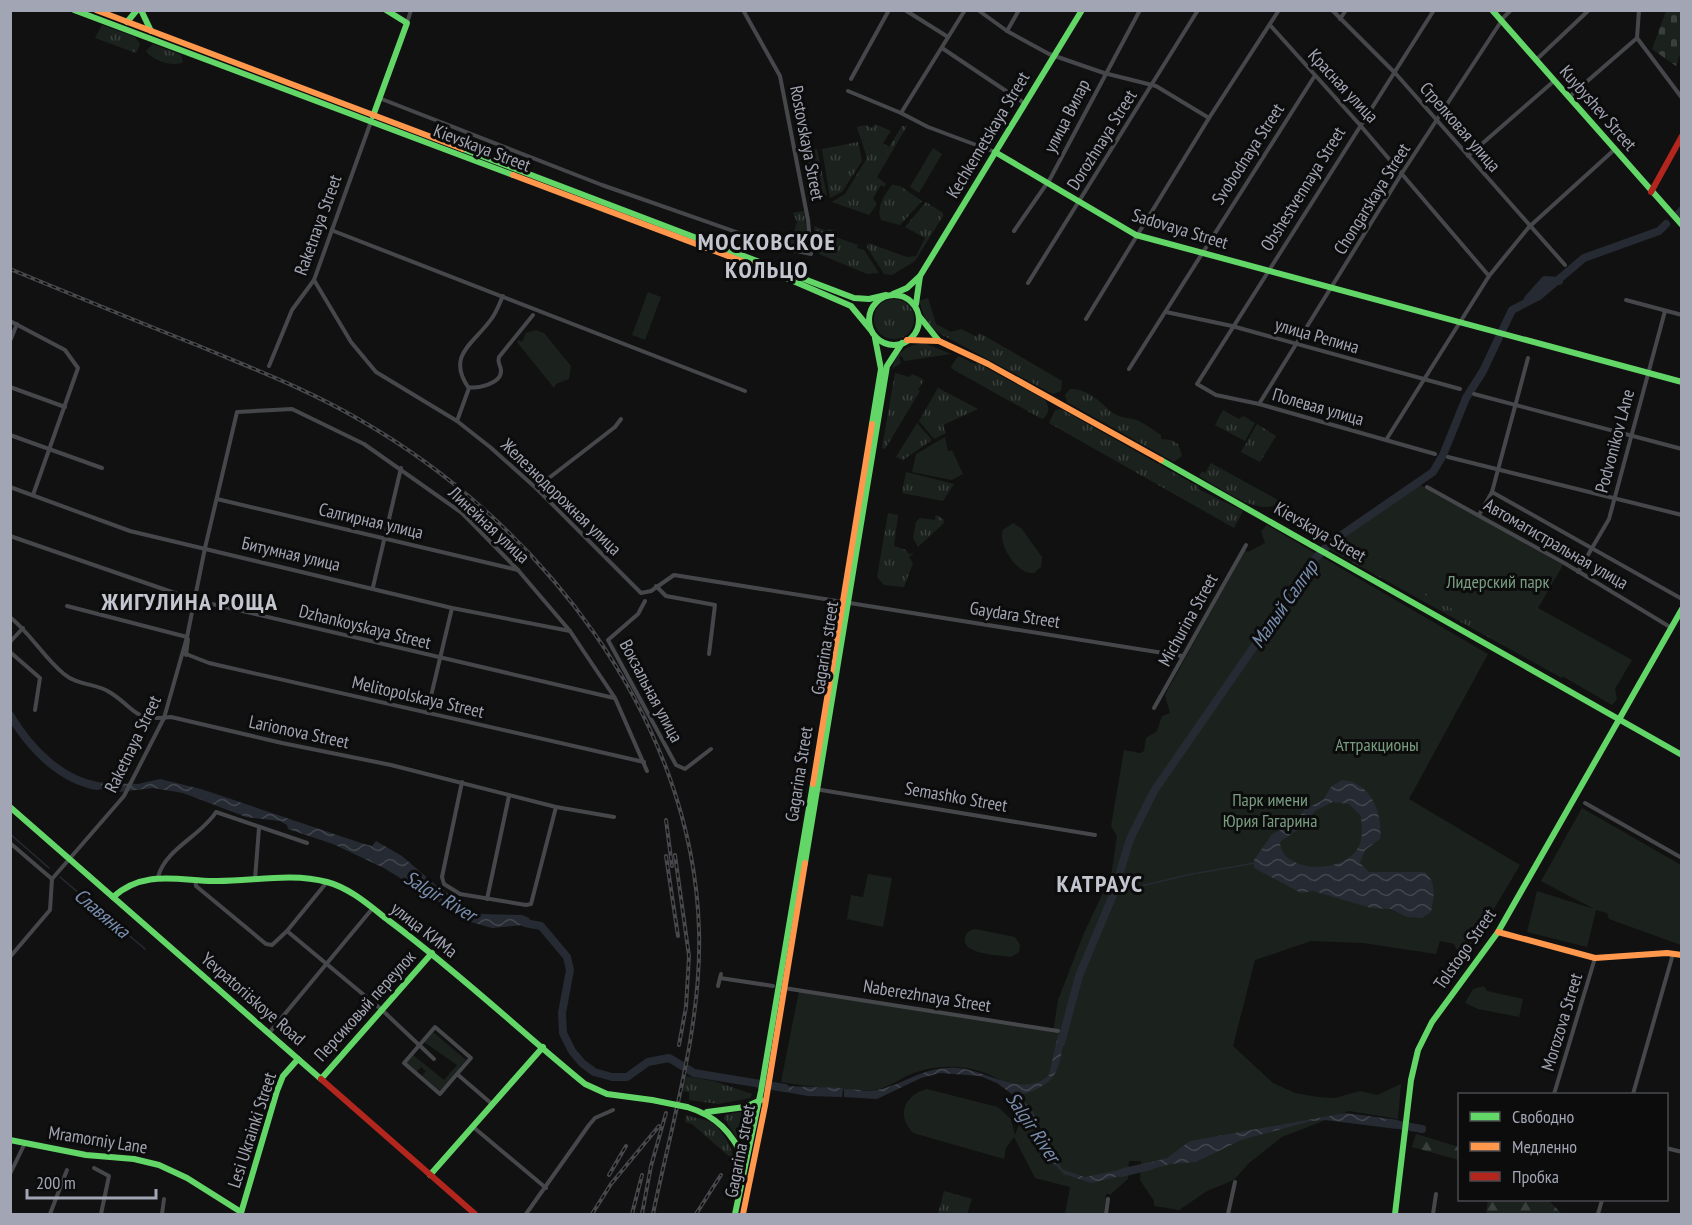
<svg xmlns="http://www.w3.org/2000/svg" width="1692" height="1225" viewBox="0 0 1692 1225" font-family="'PT Sans Narrow',sans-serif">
	<defs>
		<pattern id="grass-tufts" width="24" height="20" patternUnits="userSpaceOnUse" patternTransform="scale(1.5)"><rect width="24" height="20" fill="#1b221d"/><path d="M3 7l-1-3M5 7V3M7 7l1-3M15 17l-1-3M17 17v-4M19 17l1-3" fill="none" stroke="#393f3b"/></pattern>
		<pattern id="forest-firs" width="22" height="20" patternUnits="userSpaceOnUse" patternTransform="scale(1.5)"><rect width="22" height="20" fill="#1b221d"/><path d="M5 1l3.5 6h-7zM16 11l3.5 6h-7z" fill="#393f3b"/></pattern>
		<pattern id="cemetery-stones" width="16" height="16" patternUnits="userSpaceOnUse" patternTransform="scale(1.5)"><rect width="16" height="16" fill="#1b221d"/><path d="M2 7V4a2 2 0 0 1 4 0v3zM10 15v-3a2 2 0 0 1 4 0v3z" fill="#393f3b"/></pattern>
		<pattern id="water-waves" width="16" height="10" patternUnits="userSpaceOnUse" patternTransform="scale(1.5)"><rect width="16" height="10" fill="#262a32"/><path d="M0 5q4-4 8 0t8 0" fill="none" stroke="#42464d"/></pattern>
	</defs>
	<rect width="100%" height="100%" fill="#111112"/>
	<g fill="url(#grass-tufts)">
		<polygon points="102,25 135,37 140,44 136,53 95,38"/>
		<path d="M153,44l28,11 2,7c-10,6 -31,-2 -37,-11z"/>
		<polygon points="875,124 891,131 883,143 889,147 902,126 907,126 877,177 886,184 884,187 881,185 873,198 877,204 869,215 832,202 845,194 867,158 857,127 866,125 872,128"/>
		<polygon points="858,142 862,161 842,192 830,198 822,149"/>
		<polygon points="817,149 827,195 809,201 801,151"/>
		<path d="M892,185l8,1 22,15 -22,24 -19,-5c-5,-12 3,-25 11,-35z"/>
		<polygon points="926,202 943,213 943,216 915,261 892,275 884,274 867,247 868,243 907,257 916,256 925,238 905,227"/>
		<polygon points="804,211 809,249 784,245 767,237 775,233 778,237 794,232 797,222 793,213"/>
		<polygon points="814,226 827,231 828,229 834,231 833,236 858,245 857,248 864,250 879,273 867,274 819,254"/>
		<polygon points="928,298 936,324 951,332 961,329 977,337 979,333 985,336 1062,381 1061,391 1053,394 935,331 926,321 919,301"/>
		<circle cx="894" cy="319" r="20"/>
		<path d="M924,343l27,11 -47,7 -2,-5 -3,1 2,6 -9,6c4,-17 15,-24 32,-26z"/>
		<path d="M958,356l17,8 2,-1 68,37c5,7 4,15 -3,19l-88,-49 -3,-3z"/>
		<polygon points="895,373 909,377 913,374 924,380 918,390 920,391 885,449 882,448"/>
		<polygon points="938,388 978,409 943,425 946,433 934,439 919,421"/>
		<path d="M1070,389c16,-1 30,12 40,22 6,5 15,7 22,8 9,1 21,11 29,16v4l10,1 7,4 4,12 -8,6 -107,-60 -2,-7z"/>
		<polygon points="1061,409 1199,487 1198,489 1243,511 1234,528 1049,423 1055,410"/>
		<polygon points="1223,410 1239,419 1243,416 1255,423 1245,441 1215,425"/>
		<polygon points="917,423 932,440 903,460 896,457"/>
		<polygon points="1257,424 1276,436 1260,462 1241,452"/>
		<path d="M1211,463l67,37v3c-18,15 -61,-17 -79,-27l3,-5 3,2z"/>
		<polygon points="906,472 954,484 943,501 902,493"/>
		<polygon points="888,513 898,515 894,546 906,550 909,554 914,553 909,557 913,563 904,587 884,585 877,577"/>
		<polygon points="936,515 943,519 944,523 918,547 913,538 916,522 920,518 935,520"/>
		<polygon points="1343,535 1565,673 1562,678 1327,548"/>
		<polygon points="684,1076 714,1081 752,1094 750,1098 718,1104 689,1100 689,1092 681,1091"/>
		<polygon points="750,1110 742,1146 724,1118 725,1115"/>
		<path d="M686,1115c8,3 18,4 25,7 10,6 23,27 22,38l-41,-36 -7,-2z"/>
		<polygon points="944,1191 972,1199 967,1214 938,1214"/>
	</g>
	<g fill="url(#forest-firs)">
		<polygon points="1416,1134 1459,1147 1459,1160 1412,1147"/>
		<polygon points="1488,1200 1548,1200 1562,1214 1486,1214"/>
	</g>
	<polygon fill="url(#cemetery-stones)" points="1666,11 1681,11 1681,51 1676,66 1652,49"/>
	<g fill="#1b221d">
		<polygon points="933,148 942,154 919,193 910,187"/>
		<polygon points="648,292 661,297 645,340 632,335"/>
		<polygon points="536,330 544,333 571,366 569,379 556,384 554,388 517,342 519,340 522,342 526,333"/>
		<polygon points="945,437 948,451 952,450 963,474 952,480 912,472 916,454"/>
		<polygon points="1419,484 1563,565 1538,608 1632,660 1615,689 1617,699 1612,705 1514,648 1516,645 1333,541"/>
		<path d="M1013,523l9,6 20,28 -1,10 -7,6c-16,3 -37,-29 -31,-43z"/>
		<path d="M1267,525l221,129 -79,145 111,66 -54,91 -8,-3 -4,-9 -14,-3 -4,13 -73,-11 -52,-2 -56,19 -22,86 40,37 22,10 23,4 17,1 25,-7 17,4 24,-11 -3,35 -49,-8 -67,26 -33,26 -15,17 -27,11 -28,19 -25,-4v-5l-14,-21 1,-19h-12l-1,18 -17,15h-5l-2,20h-39l5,-27 -35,-9 -21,-41 -8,11 -2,11 -91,-26c-17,-18 -9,-38 14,-44l71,18 13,12 4,16 11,-29c-23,-38 -74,-48 -115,-32 -12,5 -24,15 -38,16 -30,1 -62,-3 -92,-8l18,-91 254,41 5,-32 26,-67 27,-57 6,-40 -6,-10 13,-76 16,3 4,-2 2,-13 11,-7 5,-15 8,-3 -5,-18 80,-145 3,2 17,-9 -4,-12z"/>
		<polygon points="1582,808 1681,865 1681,945 1609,919 1607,913 1596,910 1587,947 1527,932 1537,891 1594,909 1541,881"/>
		<polygon points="868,874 892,878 883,927 847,919 851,895 863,897"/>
		<path d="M975,929l40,8 5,8 -1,7 -8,5c-11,-2 -50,-2 -46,-19 1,-6 5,-8 10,-9z"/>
		<polygon points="1484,986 1487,991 1523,999 1519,1017 1478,1009 1465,1003 1473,989"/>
		<polygon points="433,1032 466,1060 440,1091 422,1076 426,1071 421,1067 416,1072 406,1063 413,1055 444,1080 457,1065 424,1042"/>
	</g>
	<g fill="url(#water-waves)" fill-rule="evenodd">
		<polygon points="160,779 201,789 364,844 372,846 376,841 402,856 438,887 469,907 481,914 522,915 529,918 532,924 492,928 471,922 384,868 333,844 288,829 287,825 280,821 246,817 183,793 153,788 119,792 86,787 91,782 138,784"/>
		<path d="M1342,780c29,2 41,34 38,59l-15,11 -5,13 9,9h56c12,12 9,25 6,40l-9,6 -15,-1 -16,-8 -20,-1 -58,-17 -12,2 -47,-25v-8l18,-26 22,-10 10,-14 19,-10 8,-13zM1333,802l16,2 12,12c0,7 2,17 0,24 -8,36 -80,35 -81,2l20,-14 16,-18z"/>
		<path d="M1058,1035h7c-7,37 -6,47 -43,60v4l10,11 11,27 20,33 22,7 44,-9 -1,6 -37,9 -27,-9 -12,-12 -35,-64 -20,-15 -17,-7 -40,-3 -19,5 -44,21 -33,-2v-8c10,0 22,3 33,1 28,-5 45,-24 80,-22 29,1 66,32 92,7z"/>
		<polygon points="775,1082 781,1086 843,1088 842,1097 808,1096 774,1090"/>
		<polygon points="1346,1113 1398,1120 1397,1129 1325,1120 1311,1121 1241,1140 1196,1162 1170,1164 1141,1172 1141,1165 1167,1158 1190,1141"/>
	</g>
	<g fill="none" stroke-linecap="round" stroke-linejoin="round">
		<g stroke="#262a32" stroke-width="1.5">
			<polyline points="10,834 49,868"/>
			<polyline points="1198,873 1255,863"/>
			<polyline points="60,877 145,949"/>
			<polyline points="1141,886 1196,873"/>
			<polyline points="1127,891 1139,887"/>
			<polyline points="1113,895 1126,891"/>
		</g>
		<g stroke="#262a32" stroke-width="8">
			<polyline points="1679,213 1682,210"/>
			<polyline points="1528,299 1545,280 1559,281"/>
			<path d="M10,715c19,32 49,64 87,71"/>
			<polyline points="525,923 541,926 567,957 570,970 562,1013 563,1033 572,1051 582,1063 594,1072 612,1077 627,1077 648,1062 669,1058 694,1073 785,1088"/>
			<polyline points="1061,1043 1079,976 1113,895 1130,839 1154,791 1314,560 1330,543 1433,472 1443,455 1466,398 1483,371 1512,310 1539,296 1584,258 1659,231 1666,224"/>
			<polyline points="1389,1123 1422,1129"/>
			<polyline points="1121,1173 1150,1166"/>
		</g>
		<g stroke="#46474a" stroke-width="4">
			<polyline points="905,10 948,37"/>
			<polyline points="978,10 1007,31 1049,54 1104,73 1156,86 1209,118"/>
			<polyline points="1332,10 1396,74 1565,265"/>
			<polyline points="1434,10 1197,384 1216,395 1259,404 1435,454"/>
			<polyline points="1639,10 1637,38 1682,98"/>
			<polyline points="1340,19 1346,10"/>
			<polyline points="407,23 411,10"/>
			<polyline points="1270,25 1360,125 1489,276"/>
			<polyline points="1007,31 1019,10"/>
			<polyline points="942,48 1024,103"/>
			<polyline points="1536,60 1589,10"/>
			<polyline points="851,79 889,10"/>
			<polyline points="848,91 901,113 928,127 995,152"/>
			<polyline points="1569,97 1637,38"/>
			<polyline points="379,98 602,185 779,247 811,254 808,220 780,76 743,10"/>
			<polyline points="901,113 965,10"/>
			<polyline points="1468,156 1554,81"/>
			<polyline points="331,230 745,391"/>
			<polyline points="1014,231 1050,179 1140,10"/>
			<polyline points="314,280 351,342 376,372 457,421 490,447 536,488 641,593 651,591 674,575 1182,656"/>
			<polyline points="1028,283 1198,10"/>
			<path d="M503,296c-4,8 -6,15 -11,22 -17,25 -46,36 -24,69 9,2 33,-3 33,-16 0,-6 -4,-7 -2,-14l34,-42"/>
			<polyline points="1626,300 1682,315"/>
			<polyline points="1166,312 1232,326 1460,389"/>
			<polyline points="1086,319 1209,118 1279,10"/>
			<polyline points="10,321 65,350 78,368 33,495"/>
			<polyline points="10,341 17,324"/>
			<polyline points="269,366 292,310 314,280 373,116"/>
			<polyline points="1129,369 1314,77"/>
			<polyline points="10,387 65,407"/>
			<polyline points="1474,394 1682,449"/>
			<polyline points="1259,404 1402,173 1504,17 1511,10"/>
			<polyline points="457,421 469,388"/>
			<polyline points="10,435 102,468"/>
			<polyline points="1386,440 1489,276 1529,227 1614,150"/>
			<polyline points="1448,457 1682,515"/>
			<polyline points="10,487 130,531 452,608 570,631"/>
			<polyline points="1427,487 1566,564 1670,627"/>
			<polyline points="536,488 615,427 621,419"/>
			<polyline points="1492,492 1682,599"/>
			<polyline points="217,499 518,570"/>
			<polyline points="1479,515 1492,492 1528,358"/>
			<polyline points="10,536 195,600 614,698"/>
			<polyline points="1578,572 1609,519 1665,311"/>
			<polyline points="656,586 666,596 715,605 709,654"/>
			<polyline points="373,587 401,468"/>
			<polyline points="645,601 638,614 608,640 676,765 685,769 711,749"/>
			<polyline points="67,606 187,637"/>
			<path d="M10,617c21,17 34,41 54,57 14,12 33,9 47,19 26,17 23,29 60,24l111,26 109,22 165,42 58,10"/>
			<polyline points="10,642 23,628"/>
			<polyline points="10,652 40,678 35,710"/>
			<polyline points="186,654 209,663 644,762"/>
			<polyline points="186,655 188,639"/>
			<polyline points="1154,708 1246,545"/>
			<polyline points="427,713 452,608"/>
			<polyline points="462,782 442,877 444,884 460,894 526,905 531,904 556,807"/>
			<polyline points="815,789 1095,835"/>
			<polyline points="1585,803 1682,858"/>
			<polyline points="10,843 52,879"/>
			<path d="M158,877c7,-28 43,-41 58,-65l91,31"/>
			<polyline points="255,879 259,828"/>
			<polyline points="195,880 196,886 266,944 272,945 287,931 327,882"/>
			<polyline points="487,899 509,796"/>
			<polyline points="287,931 382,1010 434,1059"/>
			<polyline points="10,957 50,910 52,879 124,796 164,718 187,637 205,548 237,412 292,409 364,444 462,513 518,570 570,631 615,698 647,771"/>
			<polyline points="720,978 773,986"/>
			<polyline points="718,986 721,974"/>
			<polyline points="784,988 1058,1031"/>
			<polyline points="269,1033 372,909"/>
			<polyline points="457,1074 440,1094 404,1063 435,1027 471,1058 457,1074 492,1104"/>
			<polyline points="1554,1094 1595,958"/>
			<polyline points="1633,1094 1673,954"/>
			<polyline points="472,1126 546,1188"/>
			<polyline points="1666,1148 1682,1152"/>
			<polyline points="94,1168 109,1176 101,1214"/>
			<polyline points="10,1174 25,1143"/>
			<polyline points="50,1214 67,1170"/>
			<polyline points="162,1214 164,1199"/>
			<polyline points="526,1214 589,1125 595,1118 613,1110"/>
			<polyline points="1106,1214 1108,1199"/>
			<polyline points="1228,1214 1235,1182"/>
			<polyline points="1433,1214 1436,1194"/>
			<polyline points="1598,1214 1602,1200"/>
		</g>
		<g stroke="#63d668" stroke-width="6">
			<polyline points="74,10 513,175"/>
			<polyline points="141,10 151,31"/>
			<polyline points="1492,10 1682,225"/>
			<polyline points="127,22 137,10"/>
			<polyline points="373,116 407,23 386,10"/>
			<polyline points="463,149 854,298 869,299 886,295"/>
			<polyline points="995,152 1136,235 1682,382"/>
			<polyline points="784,277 851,306 870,329"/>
			<polyline points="893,294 907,288 920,276 1082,10"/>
			<circle cx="894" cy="320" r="25"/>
			<polyline points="916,304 920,276"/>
			<polyline points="919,316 939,341"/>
			<polyline points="872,424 881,369 875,338"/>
			<polyline points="1161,460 1682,755"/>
			<polyline points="10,807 321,1079 432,953"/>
			<polyline points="805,863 887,366 902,343"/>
			<path d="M113,897c30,-27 63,-17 100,-16 37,1 77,-9 114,1 23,6 43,24 61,38 69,51 131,110 197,164l22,10 45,6"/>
			<path d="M687,1107c30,9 44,25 58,53"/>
			<polyline points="707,1112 745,1107 761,1100"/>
			<polyline points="10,1140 86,1155 134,1159 159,1165 187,1178 241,1212"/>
			<polyline points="430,1175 543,1047"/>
			<polyline points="241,1213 277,1091 283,1076 298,1059"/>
			<polyline points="735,1214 761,1091 813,784"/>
			<polyline points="1395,1214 1411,1080 1418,1050 1432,1022 1498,932 1682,609"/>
		</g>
		<g stroke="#ff974d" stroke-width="6">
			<polyline points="96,10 463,149"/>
			<polyline points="513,175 784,277"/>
			<polyline points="907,340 939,341 988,364 1161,460"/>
			<polyline points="813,784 872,424"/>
			<polyline points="1498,932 1595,958 1667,953 1682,955"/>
			<polyline points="743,1214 765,1106 805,863"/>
		</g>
		<g stroke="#b3261e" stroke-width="6">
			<polyline points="1651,192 1682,136"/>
			<polyline points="321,1079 475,1214"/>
		</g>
		<g stroke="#47484b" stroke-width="4">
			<g id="rail">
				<path d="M10,269c63,26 126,52 189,77 55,23 110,44 161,74 179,102 333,297 339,510 3,95 -27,192 -46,284"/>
				<polyline points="666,820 672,866"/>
				<polyline points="675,855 689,956 686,1007 679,1045"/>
				<polyline points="666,856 678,936"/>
				<polyline points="609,1175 626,1146"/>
				<polyline points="592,1214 611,1184 659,1126"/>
				<polyline points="632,1214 642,1175"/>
				<polyline points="642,1214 651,1166 666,1113"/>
				<polyline points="696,1214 721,1175"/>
			</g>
		</g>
		<use href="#rail" stroke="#0c0c0d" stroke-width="1.5" stroke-dasharray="4.5" stroke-linecap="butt"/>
		<polyline stroke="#63d668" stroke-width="6" points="652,1100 687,1107"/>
	</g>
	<g text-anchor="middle" stroke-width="6" stroke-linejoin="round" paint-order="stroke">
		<g font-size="18" fill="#a2a5b3" stroke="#0c0c0d">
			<text transform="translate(1343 86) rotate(47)" y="6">Красная улица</text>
			<text transform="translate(1598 108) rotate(49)" y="6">Kuybyshev Street</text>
			<text transform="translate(1067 116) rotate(-63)" y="6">улица Вилар</text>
			<text transform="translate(1460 127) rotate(49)" y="6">Стрелковая улица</text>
			<text transform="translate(988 135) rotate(-59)" y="6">Kechkemetskaya Street</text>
			<text transform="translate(1102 140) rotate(-58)" y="6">Dorozhnaya Street</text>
			<text transform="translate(807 143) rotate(79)" y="6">Rostovskaya Street</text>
			<text transform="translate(482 148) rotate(21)" y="6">Kievskaya Street</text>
			<text transform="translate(1248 154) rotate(-57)" y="6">Svobodnaya Street</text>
			<text transform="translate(1303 189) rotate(-58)" y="6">Obshestvennaya Street</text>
			<text transform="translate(1372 199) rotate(-58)" y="6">Chongarskaya Street</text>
			<text transform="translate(318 225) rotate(-70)" y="6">Raketnaya Street</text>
			<text transform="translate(1180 229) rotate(17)" y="6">Sadovaya Street</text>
			<text transform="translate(1317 336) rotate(16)" y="6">улица Репина</text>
			<text transform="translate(1318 407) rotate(16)" y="6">Полевая улица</text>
			<text transform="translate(1615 441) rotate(-75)" y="6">Podvonikov LAne</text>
			<text transform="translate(561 497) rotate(44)" y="6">Железнодорожная улица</text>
			<text transform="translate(371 521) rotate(13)" y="6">Салгирная улица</text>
			<text transform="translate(489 525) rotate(43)" y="6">Линейная улица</text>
			<text transform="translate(1320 532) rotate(30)" y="6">Kievskaya Street</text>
			<text transform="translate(1556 544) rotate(30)" y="6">Автомагистральная улица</text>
			<text transform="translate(291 554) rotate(13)" y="6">Битумная улица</text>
			<text transform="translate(1015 615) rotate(9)" y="6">Gaydara Street</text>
			<text transform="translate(1188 620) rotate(-61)" y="6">Michurina Street</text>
			<text transform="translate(365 627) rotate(14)" y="6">Dzhankoyskaya Street</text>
			<text transform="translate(825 648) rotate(-81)" y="6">Gagarina street</text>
			<text transform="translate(651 691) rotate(62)" y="6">Вокзальная улица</text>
			<text transform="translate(418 697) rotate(13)" y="6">Melitopolskaya Street</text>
			<text transform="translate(299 732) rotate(12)" y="6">Larionova Street</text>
			<text transform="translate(133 744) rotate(-64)" y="6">Raketnaya Street</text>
			<text transform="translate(799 774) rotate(-81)" y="6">Gagarina Street</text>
			<text transform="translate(956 797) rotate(10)" y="6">Semashko Street</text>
			<text transform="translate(424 930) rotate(38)" y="6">улица КИМа</text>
			<text transform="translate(1465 949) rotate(-55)" y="6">Tolstogo Street</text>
			<text transform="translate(927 996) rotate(9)" y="6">Naberezhnaya Street</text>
			<text transform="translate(253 999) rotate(41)" y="6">Yevpatoriiskoye Road</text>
			<text transform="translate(365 1006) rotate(-48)" y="6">Персиковый переулок</text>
			<text transform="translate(1562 1022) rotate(-73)" y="6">Morozova Street</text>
			<text transform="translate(252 1130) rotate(-72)" y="6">Lesi Ukrainki Street</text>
			<text transform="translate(98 1140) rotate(9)" y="6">Mramorniy Lane</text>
			<text transform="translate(740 1151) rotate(-79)" y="6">Gagarina street</text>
		</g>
		<g font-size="18" fill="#799d80" stroke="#0c0c0d">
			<text x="1498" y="588">Лидерский парк</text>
			<text x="1377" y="751">Аттракционы</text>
			<text x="1270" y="806">Парк имени<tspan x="1270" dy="21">Юрия Гагарина</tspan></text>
		</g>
		<g font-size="20" font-style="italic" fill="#798eae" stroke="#0c0c0d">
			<text transform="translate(1284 604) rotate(-55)" y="7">Малый Салгир</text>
			<text transform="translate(440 896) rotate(31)" y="7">Salgir River</text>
			<text transform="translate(102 913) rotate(40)" y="7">Славянка</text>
			<text transform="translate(1033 1127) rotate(56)" y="7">Salgir River</text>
		</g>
		<g font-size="24" font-weight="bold" letter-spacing="1.5" fill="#c3c5cf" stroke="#0c0c0d">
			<text x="767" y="250">МОСКОВСКОЕ<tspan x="767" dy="28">КОЛЬЦО</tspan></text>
			<text x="190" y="610">ЖИГУЛИНА РОЩА</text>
			<text x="1100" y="892">КАТРАУС</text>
		</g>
	</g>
	<rect width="1692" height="1225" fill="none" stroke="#a2a5b3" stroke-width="24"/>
	<rect x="1458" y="1093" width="210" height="108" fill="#0c0c0d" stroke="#48494f" stroke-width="1.5"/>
	<rect x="1470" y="1112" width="30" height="9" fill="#63d668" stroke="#48494f" stroke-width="1.5"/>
	<text x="1512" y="1123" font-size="18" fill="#a2a5b3">Свободно</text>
	<rect x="1470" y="1142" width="30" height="9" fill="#ff974d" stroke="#48494f" stroke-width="1.5"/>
	<text x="1512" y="1153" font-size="18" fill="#a2a5b3">Медленно</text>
	<rect x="1470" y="1172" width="30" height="9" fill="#b3261e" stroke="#48494f" stroke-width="1.5"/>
	<text x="1512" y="1183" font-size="18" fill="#a2a5b3">Пробка</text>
	<path d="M27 1189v9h129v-9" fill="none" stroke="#a2a5b3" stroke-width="3"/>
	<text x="36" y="1189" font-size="18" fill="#a2a5b3" stroke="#0c0c0d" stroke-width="4.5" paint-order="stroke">200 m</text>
</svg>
